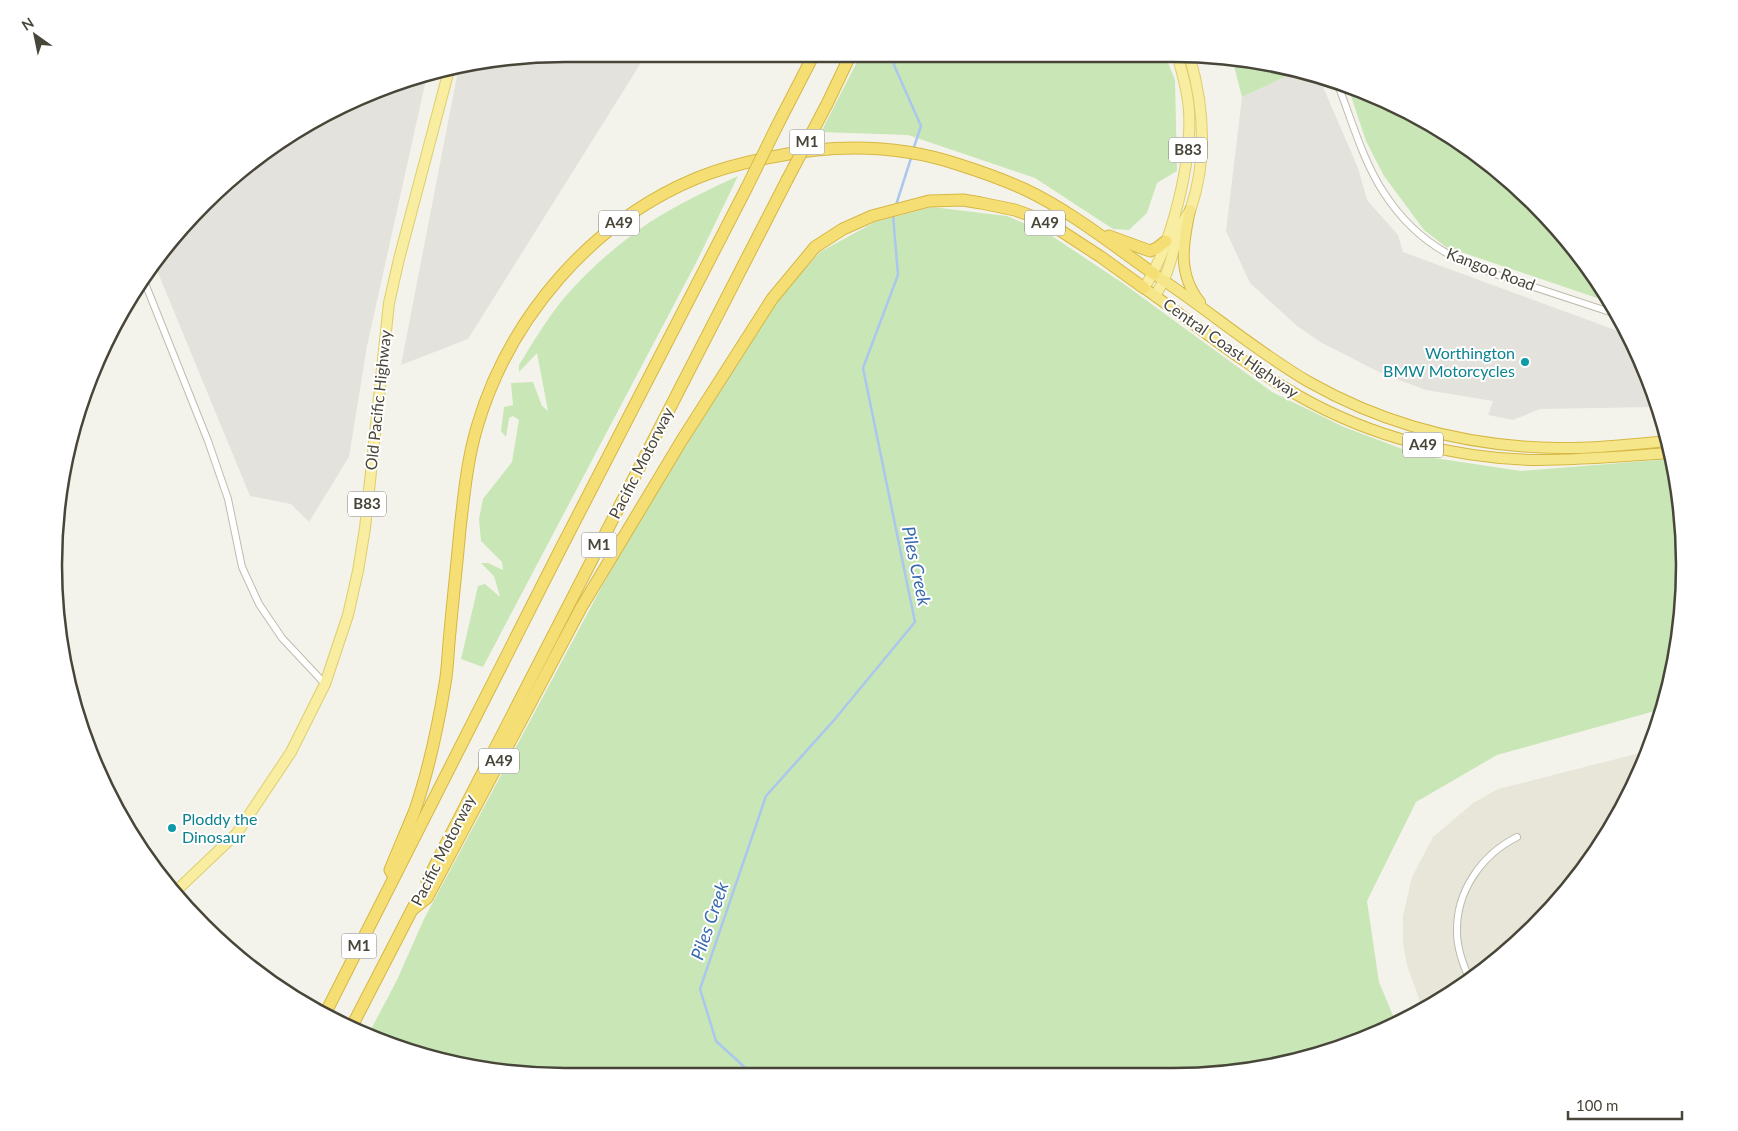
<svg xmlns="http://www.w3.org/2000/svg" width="1738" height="1131" viewBox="0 0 1738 1131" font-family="Lato,sans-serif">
	<rect width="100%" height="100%" fill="#f4f3eb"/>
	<polygon fill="#e8e6d9" points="1648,751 1616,821 1557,903 1484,971 1423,1010 1407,965 1403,943 1403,916 1412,877 1433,837 1473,803 1498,789"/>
	<g fill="#e4e2dc">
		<polygon points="498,58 644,58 468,339 401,365 457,76 459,67"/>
		<polygon points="1293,73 1320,80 1358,168 1367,200 1398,235 1403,252 1629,335 1657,406 1654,407 1540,409 1513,420 1488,415 1493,401 1426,390 1385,375 1322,343 1297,326 1250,283 1226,231 1242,97"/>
		<polygon points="427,75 367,346 349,457 309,522 291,504 250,496 154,263 204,203 281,140 401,81"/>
	</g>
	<g fill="#c9e6b6">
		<polygon points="859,58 1166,58 1175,80 1177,171 1157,183 1147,213 1129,230 1113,229 1035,178 908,135 821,132"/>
		<polygon points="1232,58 1240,58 1293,73 1242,97"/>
		<polygon points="1348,87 1369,93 1429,122 1510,181 1578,254 1609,302 1446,247 1424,230 1384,176 1366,141"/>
		<path d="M738,176l-41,85 -214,406 -22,-8 17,-73 7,-2 15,13 -6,-21 -13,-13h7l15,7 -1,-8 -21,-21 -2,-22 4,-20 29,-37 7,-42 -6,-4 -4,2 -3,19 -5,-6 3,-24 9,-2 -2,-22 22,-1 9,24 6,5 -11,-58 -18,19v-7c14,-23 28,-46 45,-67 24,-28 55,-55 86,-76 28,-18 58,-32 88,-46z"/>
		<polygon points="932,207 1007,216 1049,234 1124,284 1272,392 1344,427 1421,456 1521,471 1671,459 1683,532 1680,632 1662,709 1497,755 1416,802 1367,901 1379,982 1397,1025 1305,1060 1206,1076 499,1073 367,1037 397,980 424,919 623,547 774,304 820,252 875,222"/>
	</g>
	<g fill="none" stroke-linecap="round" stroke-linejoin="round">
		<g stroke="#abc7ed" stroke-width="2.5">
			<polyline points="895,58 894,65 921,126 913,150"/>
			<polyline points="896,205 912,155"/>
			<polyline points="752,1074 716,1041 700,989 766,796 835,719 915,622 863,368 898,275 893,215"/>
		</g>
		<g stroke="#bfbcae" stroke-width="8">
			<g id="minor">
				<path d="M1338,85c14,36 25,76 46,108 37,57 80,71 141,91 30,10 60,20 91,30"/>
				<polyline points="143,278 208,441 228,499 242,567 259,604 282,638 325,684"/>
				<polyline points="1614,824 1616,809"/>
				<path d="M1470,980c-7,-15 -13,-31 -13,-48 -1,-40 24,-77 60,-95"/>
			</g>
		</g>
		<g stroke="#ddce70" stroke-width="12">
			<g id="primary">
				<path d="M1144,288c28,-43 48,-126 45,-177 -1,-18 -6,-36 -11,-53"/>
				<path d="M1155,296c15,-23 17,-43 25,-68 2,-7 8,-12 11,-20 16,-48 13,-101 -1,-150"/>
				<polyline points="176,891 237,833 291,752 325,684 348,615 358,571 365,528 389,303 399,259 449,70"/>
			</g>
		</g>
		<g stroke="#d5b744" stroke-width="12">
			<g id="trunk">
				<path d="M1190,210c-7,33 -13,64 10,92"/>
				<path d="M1154,274c52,34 100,76 155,108 76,43 162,65 250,66 36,1 73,-4 109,-7"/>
				<path d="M1144,288c52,37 101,77 155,108 72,41 157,63 239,64 44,0 88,-4 132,-7"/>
			</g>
		</g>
		<g stroke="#d5b744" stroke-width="13">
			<g id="motorway">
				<polyline points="827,104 849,58"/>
				<polyline points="777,126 812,58"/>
				<polyline points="1109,236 1150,251 1157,248 1166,241"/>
				<path d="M394,877l-4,-7c8,-20 17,-40 25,-60 14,-41 23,-84 30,-126 3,-17 3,-35 5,-52 3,-34 7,-68 10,-103 4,-34 7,-68 17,-102 32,-109 114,-205 220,-249 24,-10 49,-16 75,-21 62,-13 124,-13 185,7 22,7 45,15 67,25 45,21 89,56 130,85"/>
				<polyline points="427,881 787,180"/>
				<polyline points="412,910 427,898 581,608 682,440 772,299 815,247 843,229 872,216 929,201 963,200 981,203 1015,210 1037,218 1058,229 1101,257 1144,288"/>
				<polyline points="325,1014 558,554 746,189"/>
				<polyline points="351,1028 415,904"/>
			</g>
		</g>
		<use href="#minor" stroke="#fff" stroke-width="6"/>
		<use href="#primary" stroke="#f8eda0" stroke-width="10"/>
		<use href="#trunk" stroke="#f6e68a" stroke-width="10"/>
		<use href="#motorway" stroke="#f5df75" stroke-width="11"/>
		<g stroke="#d5b744" stroke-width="13" stroke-linecap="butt">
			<g id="motorway-bridge">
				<polyline points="787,180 827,104"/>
				<polyline points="746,189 777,126"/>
			</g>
		</g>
		<use href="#motorway-bridge" stroke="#f5df75" stroke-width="11"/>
	</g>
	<g fill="#0f9aa8" stroke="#fff" stroke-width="2">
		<circle cx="1525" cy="362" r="5"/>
		<circle cx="172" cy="828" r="5"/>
	</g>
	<g text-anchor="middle" stroke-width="4" stroke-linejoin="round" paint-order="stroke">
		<g fill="#fff" stroke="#7f7d74" stroke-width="1">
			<rect x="789.5" y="129.5" width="35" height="25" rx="4"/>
			<rect x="1169" y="137.5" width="38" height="25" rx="4"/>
			<rect x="599" y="210.5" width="40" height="25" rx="4"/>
			<rect x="1025" y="210.5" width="40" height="25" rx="4"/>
			<rect x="1403" y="432.5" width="40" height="25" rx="4"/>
			<rect x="348" y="491.5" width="38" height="25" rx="4"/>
			<rect x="581.5" y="532.5" width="35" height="25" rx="4"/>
			<rect x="479" y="748.5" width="40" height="25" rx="4"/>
			<rect x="341.5" y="933.5" width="35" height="25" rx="4"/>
		</g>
		<g font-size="15" font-weight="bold" fill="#484539">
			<text x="807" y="147">M1</text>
			<text x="1188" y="155">B83</text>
			<text x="619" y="228">A49</text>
			<text x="1045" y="228">A49</text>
			<text x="1423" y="450">A49</text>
			<text x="367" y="509">B83</text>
			<text x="599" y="550">M1</text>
			<text x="499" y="766">A49</text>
			<text x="359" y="951">M1</text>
		</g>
		<g font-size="16" fill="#484539" stroke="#fff">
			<text transform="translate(1491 269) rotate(21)" y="6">Kangoo Road</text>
			<text transform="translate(1231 348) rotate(35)" y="6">Central Coast Highway</text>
			<text transform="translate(378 400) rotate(-84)" y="6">Old Pacific Highway</text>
			<text transform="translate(641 463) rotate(-63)" y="6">Pacific Motorway</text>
			<text transform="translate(443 850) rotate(-63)" y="6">Pacific Motorway</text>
		</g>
		<g font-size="16" fill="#0d838f" stroke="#fff" text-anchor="end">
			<text x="1515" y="359">Worthington<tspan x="1515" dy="18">BMW Motorcycles</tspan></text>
			<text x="182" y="825" text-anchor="start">Ploddy the<tspan x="182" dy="18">Dinosaur</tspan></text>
		</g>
		<g font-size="18" font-style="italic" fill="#3769af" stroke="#fff">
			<text transform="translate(916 566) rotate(78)" y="6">Piles Creek</text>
			<text transform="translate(710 921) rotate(-71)" y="6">Piles Creek</text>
		</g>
	</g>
	<path d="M0 0H1738V1131H0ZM565 62H1173A503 503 0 0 1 1676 565V565A503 503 0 0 1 1173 1068H565A503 503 0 0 1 62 565V565A503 503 0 0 1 565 62Z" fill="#fff" fill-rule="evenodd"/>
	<path fill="none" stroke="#484539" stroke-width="2.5" d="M565 62H1173A503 503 0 0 1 1676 565V565A503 503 0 0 1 1173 1068H565A503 503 0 0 1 62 565V565A503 503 0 0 1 565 62Z"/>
	<g transform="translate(35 35) rotate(327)" stroke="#ffffff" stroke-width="4" paint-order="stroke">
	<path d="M0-4L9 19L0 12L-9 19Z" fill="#484539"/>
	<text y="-8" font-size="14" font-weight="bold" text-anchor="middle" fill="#484539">N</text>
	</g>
	<path d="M1568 1111v8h114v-8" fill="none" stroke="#484539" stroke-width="2.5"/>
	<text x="1576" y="1111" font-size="15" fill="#484539" stroke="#ffffff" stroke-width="4" paint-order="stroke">100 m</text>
</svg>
